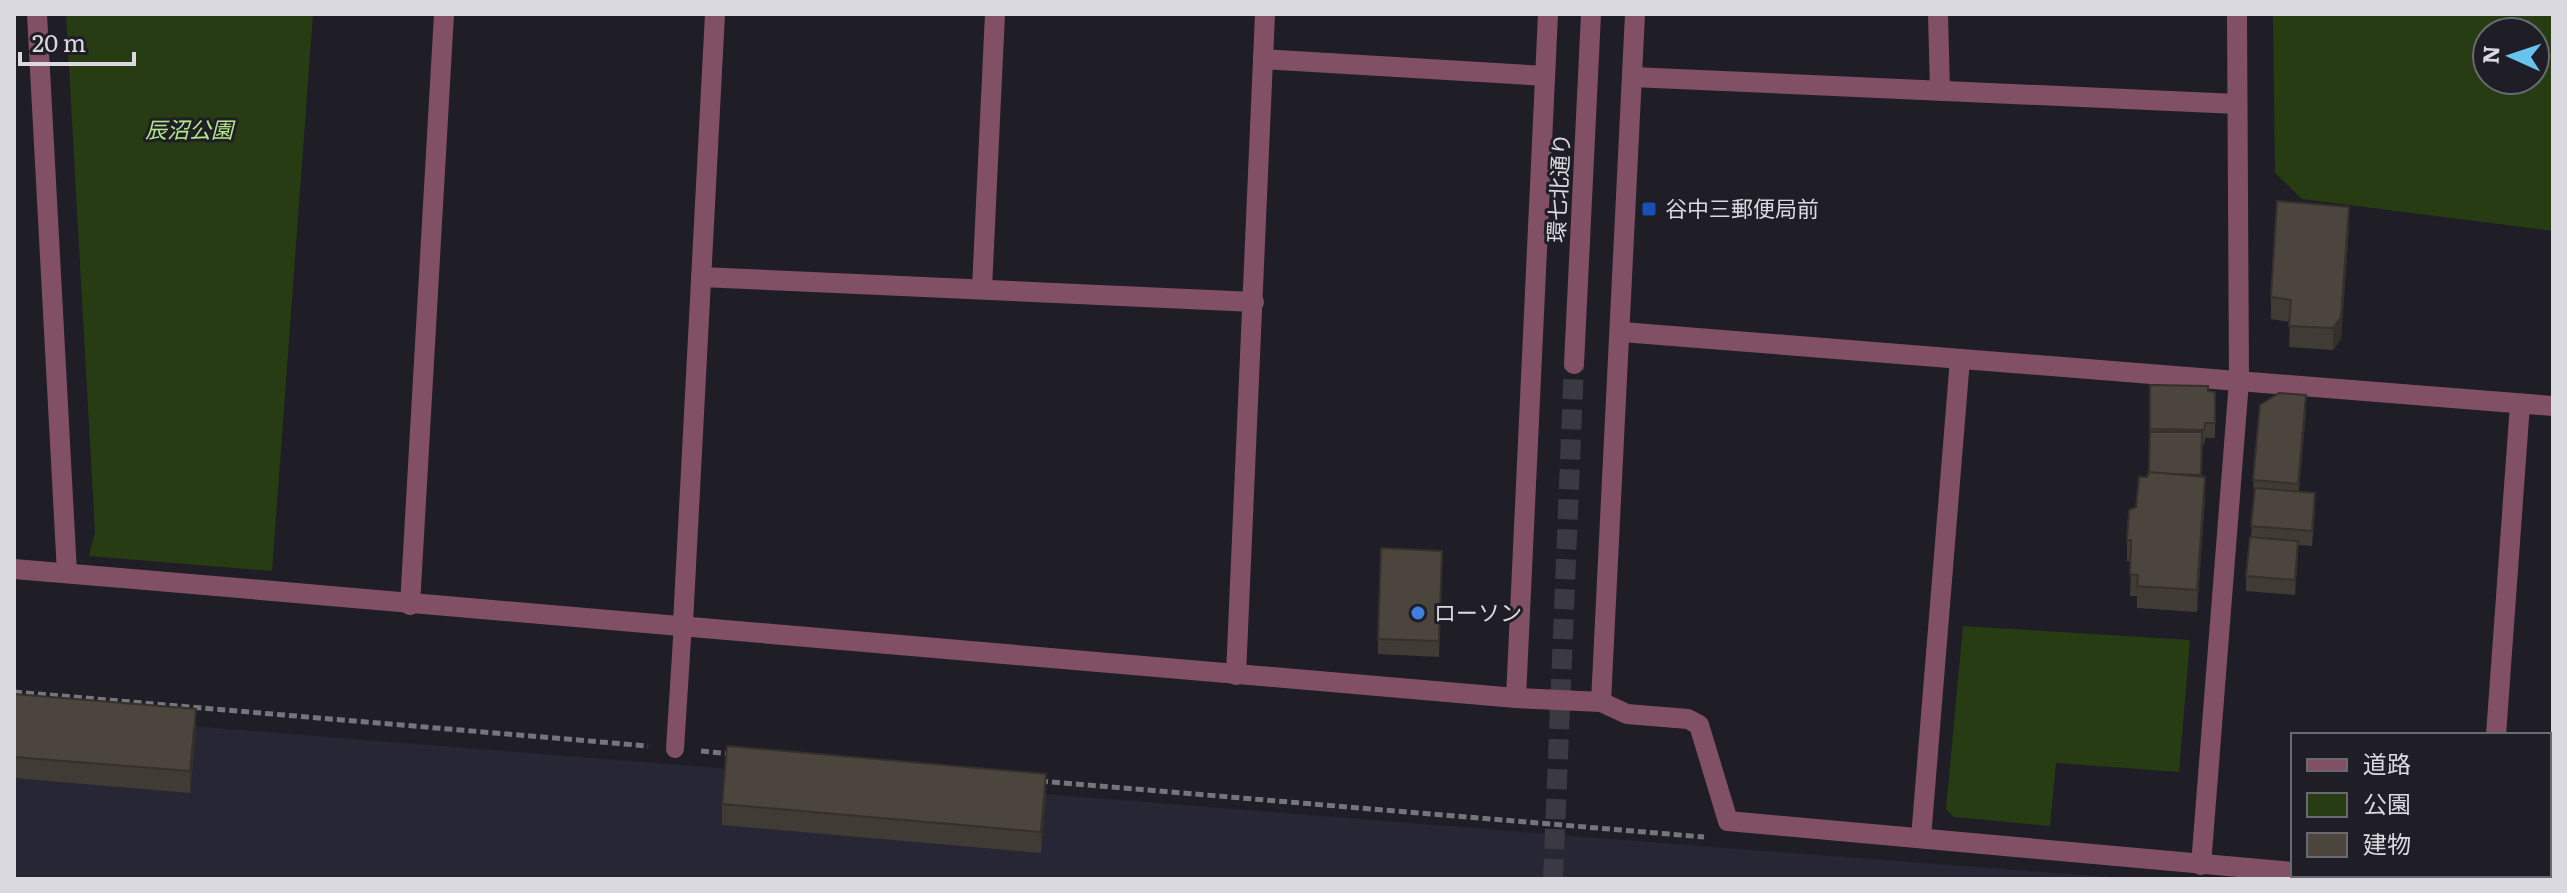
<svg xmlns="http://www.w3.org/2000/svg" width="2567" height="893" viewBox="0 0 2567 893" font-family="Literata,'Noto Sans JP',serif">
	<rect width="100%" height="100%" fill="#1f1e26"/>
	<polygon fill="#272634" points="14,712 1712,847 2139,879 14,879"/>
	<g fill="#273c12" fill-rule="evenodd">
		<polygon points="66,14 313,14 272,571 89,556 95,532"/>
		<path d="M2273,14h280v217l-251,-32 -27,-26zM2487,32h48v48h-48z"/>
		<polygon points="1963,626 2190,640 2179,772 2056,763 2050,826 1954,817 1946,809"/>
	</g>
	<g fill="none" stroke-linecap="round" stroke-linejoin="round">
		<polyline stroke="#3b3a42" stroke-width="20" stroke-dasharray="20 10" stroke-linecap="butt" points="1553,879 1574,364"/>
		<g stroke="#75757c" stroke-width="5" stroke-dasharray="8 4" stroke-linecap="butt">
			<polyline points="14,692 648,746"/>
			<polyline points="701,751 731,754"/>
			<polyline points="1040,781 1704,837"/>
		</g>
		<polyline stroke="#825064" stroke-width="18" points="675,749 683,623"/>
		<g stroke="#825064" stroke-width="20">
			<polyline points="37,14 67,573"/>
			<polyline points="1548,14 1516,698 1601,702 1635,14"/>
			<polyline points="1938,14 1940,91"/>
			<polyline points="1263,59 1545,76"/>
			<polyline points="1632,77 2237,104"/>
			<polyline points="701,277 1254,302"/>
			<polyline points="982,288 995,14"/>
			<polyline points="1622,332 2553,406"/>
			<path d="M14,569c501,42 1002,85 1502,129"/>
			<polyline points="410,605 444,14"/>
			<polyline points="683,623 715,14"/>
			<polyline points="1236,675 1265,14"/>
			<polyline points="1601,702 1627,714 1688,719 1699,725 1728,821 2293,872"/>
			<polyline points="2496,735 2520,404"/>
			<polyline points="1921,838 1960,359"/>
			<polyline points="2201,865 2239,381 2237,14"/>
			<polyline points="2339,875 2393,879"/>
			<polyline points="2486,879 2486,875"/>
		</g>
		<polyline stroke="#825064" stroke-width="20" points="1574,364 1591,14"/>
	</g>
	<g fill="#413b35">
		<polygon points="2349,228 2341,339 2333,350 2289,347 2290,322 2271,319 2271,297"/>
		<polygon points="2150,385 2215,392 2215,438 2205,438 2204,445 2202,445 2201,476 2205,498 2197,612 2137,608 2137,596 2130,596 2131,562 2127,561 2127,540 2136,507 2149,473"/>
		<polygon points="2306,411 2299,491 2315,508 2312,546 2298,545 2295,595 2246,591 2246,576 2251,537 2254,495 2253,480"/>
		<polygon points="1442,566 1439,657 1378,654 1378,639"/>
		<polygon points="14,694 196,730 190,793 14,778"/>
		<polygon points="1046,796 1041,853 722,825 722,804"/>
	</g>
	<g fill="#35302b">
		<polygon points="2349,207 2349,228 2341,339 2333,350 2333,328"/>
		<polygon points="2306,395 2306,411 2298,499 2298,484"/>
		<polygon points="2205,477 2205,498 2197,612 2197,590"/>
		<polygon points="2298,541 2298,557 2295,595 2295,580"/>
		<polygon points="196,709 196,730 190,793 190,771"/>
		<polygon points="1046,774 1046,796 1041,853 1041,832"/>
	</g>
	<g fill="#4c453e" stroke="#35302b" stroke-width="2">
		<polygon points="2277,201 2349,207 2341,317 2333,328 2289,326 2291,300 2271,297"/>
		<polygon points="2150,385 2208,386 2208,391 2215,392 2215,423 2205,423 2204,430 2150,429"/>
		<polygon points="2279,393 2306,395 2298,484 2253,480 2260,405"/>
		<polygon points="2150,432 2202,432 2201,475 2149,473"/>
		<polygon points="2149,472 2205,477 2197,590 2137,586 2138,575 2130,574 2131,540 2127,540 2129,510 2136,507 2139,477 2147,477"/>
		<polygon points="2255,488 2315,493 2312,531 2251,526"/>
		<polygon points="2250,537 2298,541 2295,580 2246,576"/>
		<polygon points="1381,548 1442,551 1439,641 1378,639"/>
		<polygon points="14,694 196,709 190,771 14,757"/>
		<polygon points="727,746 1046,774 1041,832 722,804"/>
	</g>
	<rect fill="#1a4fb4" stroke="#1f1e26" stroke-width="3" x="1641" y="201" width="16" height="16" rx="4"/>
	<circle fill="#3f7fe0" stroke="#1f1e26" stroke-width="3" cx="1418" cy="613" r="8"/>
	<g text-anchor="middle" stroke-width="6" stroke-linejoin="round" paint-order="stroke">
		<g font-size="22" font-style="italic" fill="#b4e689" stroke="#1f1e26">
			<text x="189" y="138">辰沼公園</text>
		</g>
		<g font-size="22" fill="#d9d9df" stroke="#1f1e26">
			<text transform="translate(1559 188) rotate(-87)" y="8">環七北通り</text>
		</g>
		<g font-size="22" fill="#d9d9df" stroke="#1f1e26" text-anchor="start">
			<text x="1665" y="217">谷中三郵便局前</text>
			<text x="1434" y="621">ローソン</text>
		</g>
	</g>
	<rect width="2567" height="893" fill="none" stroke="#d9d9df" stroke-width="32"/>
	<rect x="2291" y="733" width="260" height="144" fill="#1f1e26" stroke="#696970" stroke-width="2"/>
	<rect x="2307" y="759" width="40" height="12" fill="#825064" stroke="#696970" stroke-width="2"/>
	<text x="2363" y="773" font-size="24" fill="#d9d9df">道路</text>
	<rect x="2307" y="793" width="40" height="24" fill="#273c12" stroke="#696970" stroke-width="2"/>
	<text x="2363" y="813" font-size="24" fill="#d9d9df">公園</text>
	<rect x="2307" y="833" width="40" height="24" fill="#4c453e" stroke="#696970" stroke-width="2"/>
	<text x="2363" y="853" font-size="24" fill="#d9d9df">建物</text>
	<g transform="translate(2511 56) rotate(273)"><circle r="38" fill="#1f1e26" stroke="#696970" stroke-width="2"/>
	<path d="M0-6L14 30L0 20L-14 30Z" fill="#66c4ef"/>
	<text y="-12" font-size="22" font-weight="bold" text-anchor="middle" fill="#d9d9df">N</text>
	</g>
	<path d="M20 52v12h114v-12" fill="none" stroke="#d9d9df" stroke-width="4"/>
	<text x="32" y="52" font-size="24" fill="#d9d9df" stroke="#1f1e26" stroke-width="6" paint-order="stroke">20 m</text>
</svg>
